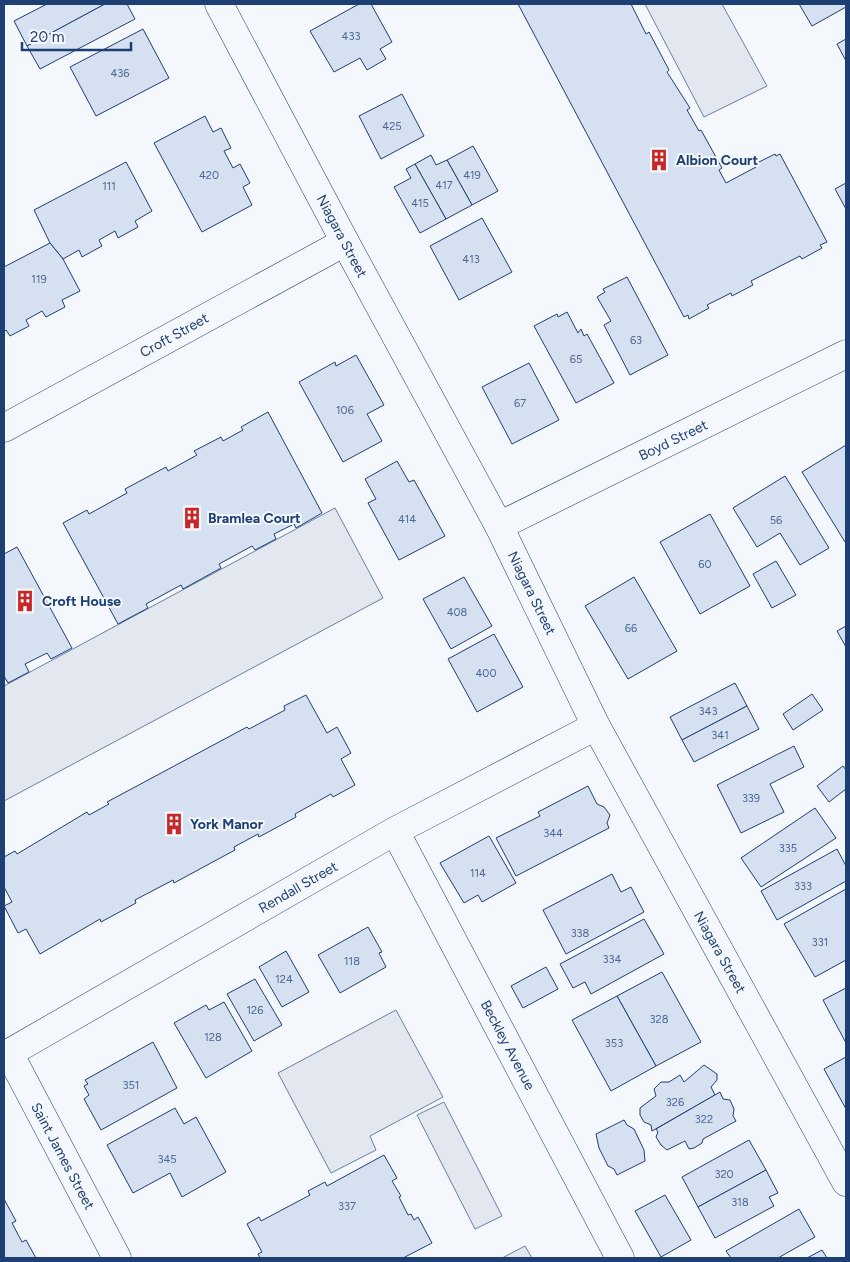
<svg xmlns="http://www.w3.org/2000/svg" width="850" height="1262" viewBox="0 0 850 1262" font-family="Figtree,sans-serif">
	<rect width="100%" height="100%" fill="#f4f7fb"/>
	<g fill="#e3e8f0" stroke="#687fa3">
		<polygon points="645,4 722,4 767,86 704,117"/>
		<polygon points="335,508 383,598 4,801 4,686"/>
		<polygon points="396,1010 443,1097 370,1136 376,1150 331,1173 278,1073"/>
		<polygon points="444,1102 502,1216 475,1229 417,1115"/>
		<polygon points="525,1246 532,1258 502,1258"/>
	</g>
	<g fill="#d5e0f0" stroke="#1d3f73">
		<polygon points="47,4 105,4 27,46 14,21"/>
		<polygon points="105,4 127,4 135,19 40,69 27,46"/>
		<polygon points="359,4 371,4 392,42 380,49 386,59 367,70 360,58 334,72 310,31"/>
		<polygon points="518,4 631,4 646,34 649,32 669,70 667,72 690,108 687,110 699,131 701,130 722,168 719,170 726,183 756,167 755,164 775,154 776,156 780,154 827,242 820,245 822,248 802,259 800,256 751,281 753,285 732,296 731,293 707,305 709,308 689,319 688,315 684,317"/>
		<polygon points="799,4 846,4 846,7 812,26"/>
		<polygon points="143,29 169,78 96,116 70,67"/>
		<polygon points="846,39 846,61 837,44"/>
		<polygon points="402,94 424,136 381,159 359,116"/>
		<polygon points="205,116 213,132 221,128 231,148 224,151 233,168 240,164 250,183 243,187 252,205 202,232 154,143"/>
		<polygon points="473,146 498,191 472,205 447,160"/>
		<polygon points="431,155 436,165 447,160 472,205 446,219 415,164"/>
		<polygon points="126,162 152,211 135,221 138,227 118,238 115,231 99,240 102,246 82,257 79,250 63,259 50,243 34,210"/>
		<polygon points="415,164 446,219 420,233 394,187 411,178 406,169"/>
		<polygon points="846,183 846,209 835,189"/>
		<polygon points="482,218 512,272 459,300 430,246"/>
		<polygon points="50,243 63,259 80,291 62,300 65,307 46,317 42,311 26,320 29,326 10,336 6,330 4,332 4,267"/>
		<polygon points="627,277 668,355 630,375 604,325 611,321 597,297 605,292 603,289"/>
		<polygon points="567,312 578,333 581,329 584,336 587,334 614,383 576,403 534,326 557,314 558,317"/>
		<polygon points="356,355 384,405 367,414 382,441 343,462 299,382 335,362 336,366"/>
		<polygon points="529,363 559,420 512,444 482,387"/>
		<polygon points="268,412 322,513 296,528 294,524 274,534 276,539 255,550 252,546 219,564 221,568 183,589 181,585 146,604 148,608 118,624 63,523 87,510 89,514 127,493 125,489 166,467 168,471 197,455 194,451 221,437 223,441 243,430 241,427"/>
		<polygon points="846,445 846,542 845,542 802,472"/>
		<polygon points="397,461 409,482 414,480 445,536 399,560 368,503 376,499 365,479"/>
		<polygon points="785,476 829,548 800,565 780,533 757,547 733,508"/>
		<polygon points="710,514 750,586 700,614 660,542"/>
		<polygon points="17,547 72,648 51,659 47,653 25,664 29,672 8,683 4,676 4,554"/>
		<polygon points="776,561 796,595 772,608 753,574"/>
		<polygon points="464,577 492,626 451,649 423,599"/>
		<polygon points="634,577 677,651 628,679 585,606"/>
		<polygon points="846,626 846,647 837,631"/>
		<polygon points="494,634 523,687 477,712 448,659"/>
		<polygon points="735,683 747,706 682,740 670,717"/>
		<polygon points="812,694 823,710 793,730 783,714"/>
		<polygon points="306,695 327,733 337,727 351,753 341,759 355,785 333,797 331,794 295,814 296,817 259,837 258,834 234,847 235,850 174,883 173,880 135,900 136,903 101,922 100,919 40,954 26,929 18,933 4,906 12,902 4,887 4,857 15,851 17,854 87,812 89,815 109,804 107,802 247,727 249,729 285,710 284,706"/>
		<polygon points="747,706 759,729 694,762 682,740"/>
		<polygon points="794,746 804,767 770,784 784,812 741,833 717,785"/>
		<polygon points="843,766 846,770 846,789 829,802 817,786"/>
		<polygon points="588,786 597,804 604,807 610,815 607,823 609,828 516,876 496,838 540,816 538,812"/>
		<polygon points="815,808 836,838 761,887 741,858"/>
		<polygon points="489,836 516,883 482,902 478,895 464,903 440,863"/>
		<polygon points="837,849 846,866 846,881 777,920 761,891"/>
		<polygon points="612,874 621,892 631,887 644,912 566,954 543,910"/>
		<polygon points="846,889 846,960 815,977 784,924"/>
		<polygon points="644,919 664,954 591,994 585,982 573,988 560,964"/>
		<polygon points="368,927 382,952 379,953 386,967 340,993 318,955"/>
		<polygon points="286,951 309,992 282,1007 259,967"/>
		<polygon points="546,967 558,989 523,1008 511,986"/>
		<polygon points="662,972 701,1042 656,1066 617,996"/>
		<polygon points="255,979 282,1025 254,1041 227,994"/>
		<polygon points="846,988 846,1043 823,1000"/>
		<polygon points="617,996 656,1066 611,1091 572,1020"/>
		<polygon points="224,1002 252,1051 206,1078 174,1023 206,1005 209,1010"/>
		<polygon points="153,1042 177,1088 101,1130 84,1099 89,1095 84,1086 88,1084 85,1080"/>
		<polygon points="846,1057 846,1109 824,1069"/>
		<polygon points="704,1065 717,1074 717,1080 711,1087 715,1095 652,1131 651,1125 644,1122 640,1115 640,1108 656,1096 654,1089 661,1082 669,1082 680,1075 684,1082"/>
		<polygon points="720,1092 723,1099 730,1100 734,1109 733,1116 736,1121 703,1139 702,1143 694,1148 689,1149 685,1141 667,1150 661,1145 656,1137 658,1132 656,1129"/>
		<polygon points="175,1108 184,1124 196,1117 226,1172 182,1197 170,1173 133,1193 107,1145"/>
		<polygon points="624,1120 627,1125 634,1129 644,1150 645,1161 617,1175 614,1169 608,1166 599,1148 596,1134"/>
		<polygon points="749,1140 766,1170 698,1207 682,1177"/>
		<polygon points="384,1155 397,1178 392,1181 401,1196 399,1197 408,1215 411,1214 414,1220 418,1217 432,1243 403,1258 260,1258 258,1254 262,1252 247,1224 259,1217 261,1221 310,1195 308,1191 325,1182 327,1186"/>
		<polygon points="766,1170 778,1193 769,1197 774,1206 715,1238 698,1207"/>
		<polygon points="665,1195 691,1240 661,1257 635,1211"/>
		<polygon points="4,1199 16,1221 12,1223 22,1242 26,1240 36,1258 4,1258"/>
		<polygon points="799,1209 815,1237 778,1258 731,1258 726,1251"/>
		<polygon points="822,1250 827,1258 807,1258"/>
	</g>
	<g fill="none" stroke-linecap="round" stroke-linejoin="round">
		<g stroke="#1d3f73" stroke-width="29">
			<g id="street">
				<polyline points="219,4 345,242 499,526 596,726 846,1182"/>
				<polyline points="4,428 345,242"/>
				<polyline points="499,526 846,354"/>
				<polyline points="395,831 620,1258"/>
				<polyline points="9,1053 117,1258"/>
				<polyline points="4,1056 395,831 596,726"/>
			</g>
		</g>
		<use href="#street" stroke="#f4f7fb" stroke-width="28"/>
	</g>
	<defs>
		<g id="building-bare" transform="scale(1.725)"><path d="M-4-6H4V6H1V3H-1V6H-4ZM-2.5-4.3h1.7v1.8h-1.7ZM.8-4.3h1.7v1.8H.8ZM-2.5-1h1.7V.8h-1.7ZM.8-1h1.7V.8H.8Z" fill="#c62828" stroke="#f4f7fb" stroke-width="2.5" paint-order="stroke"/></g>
	</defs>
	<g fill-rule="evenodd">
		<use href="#building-bare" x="659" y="160"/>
		<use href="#building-bare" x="192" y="518"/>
		<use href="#building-bare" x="25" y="601"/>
		<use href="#building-bare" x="174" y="824"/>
	</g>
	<g text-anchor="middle" stroke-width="4" stroke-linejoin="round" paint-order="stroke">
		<g font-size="11" fill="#4b6792">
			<text x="351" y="40">433</text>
			<text x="120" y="77">436</text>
			<text x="392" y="130">425</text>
			<text x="209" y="179">420</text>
			<text x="472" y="179">419</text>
			<text x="444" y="189">417</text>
			<text x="109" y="190">111</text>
			<text x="420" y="207">415</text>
			<text x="471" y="263">413</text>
			<text x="39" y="283">119</text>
			<text x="636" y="344">63</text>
			<text x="576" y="363">65</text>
			<text x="520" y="407">67</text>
			<text x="345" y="414">106</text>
			<text x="407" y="523">414</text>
			<text x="776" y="524">56</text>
			<text x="705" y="568">60</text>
			<text x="457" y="616">408</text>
			<text x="631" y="632">66</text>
			<text x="486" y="677">400</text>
			<text x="708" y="715">343</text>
			<text x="720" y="739">341</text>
			<text x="751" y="802">339</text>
			<text x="553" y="837">344</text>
			<text x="788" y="852">335</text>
			<text x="478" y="877">114</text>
			<text x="803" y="890">333</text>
			<text x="580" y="937">338</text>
			<text x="820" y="946">331</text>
			<text x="612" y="963">334</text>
			<text x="352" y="965">118</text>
			<text x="284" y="983">124</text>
			<text x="255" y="1014">126</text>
			<text x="659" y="1023">328</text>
			<text x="213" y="1041">128</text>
			<text x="614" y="1047">353</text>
			<text x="131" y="1089">351</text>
			<text x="675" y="1106">326</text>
			<text x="704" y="1123">322</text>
			<text x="167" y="1163">345</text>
			<text x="724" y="1178">320</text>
			<text x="740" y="1206">318</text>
			<text x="347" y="1210">337</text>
		</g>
		<g font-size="14" font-weight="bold" fill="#1d3f73" stroke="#f4f7fb" text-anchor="start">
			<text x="676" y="165">Albion Court</text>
			<text x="208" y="523">Bramlea Court</text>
			<text x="42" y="606">Croft House</text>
			<text x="190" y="829">York Manor</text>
		</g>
		<g font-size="14" fill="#1d3f73" stroke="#f4f7fb">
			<text transform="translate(342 236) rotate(62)" y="5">Niagara Street</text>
			<text transform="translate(174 335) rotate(-29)" y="5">Croft Street</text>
			<text transform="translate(673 440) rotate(-26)" y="5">Boyd Street</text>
			<text transform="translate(532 593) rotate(64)" y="5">Niagara Street</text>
			<text transform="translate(298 887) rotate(-30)" y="5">Rendall Street</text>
			<text transform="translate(720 952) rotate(61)" y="5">Niagara Street</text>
			<text transform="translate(508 1045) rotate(62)" y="5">Beckley Avenue</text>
			<text transform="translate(63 1156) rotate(62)" y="5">Saint James Street</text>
		</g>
	</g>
	<rect width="850" height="1262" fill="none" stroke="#1d3f73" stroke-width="10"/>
	<path d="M22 42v8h109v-8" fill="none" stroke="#1d3f73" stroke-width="2.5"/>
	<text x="30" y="42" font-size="15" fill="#1d3f73" stroke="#f4f7fb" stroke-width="4" paint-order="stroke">20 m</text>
</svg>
